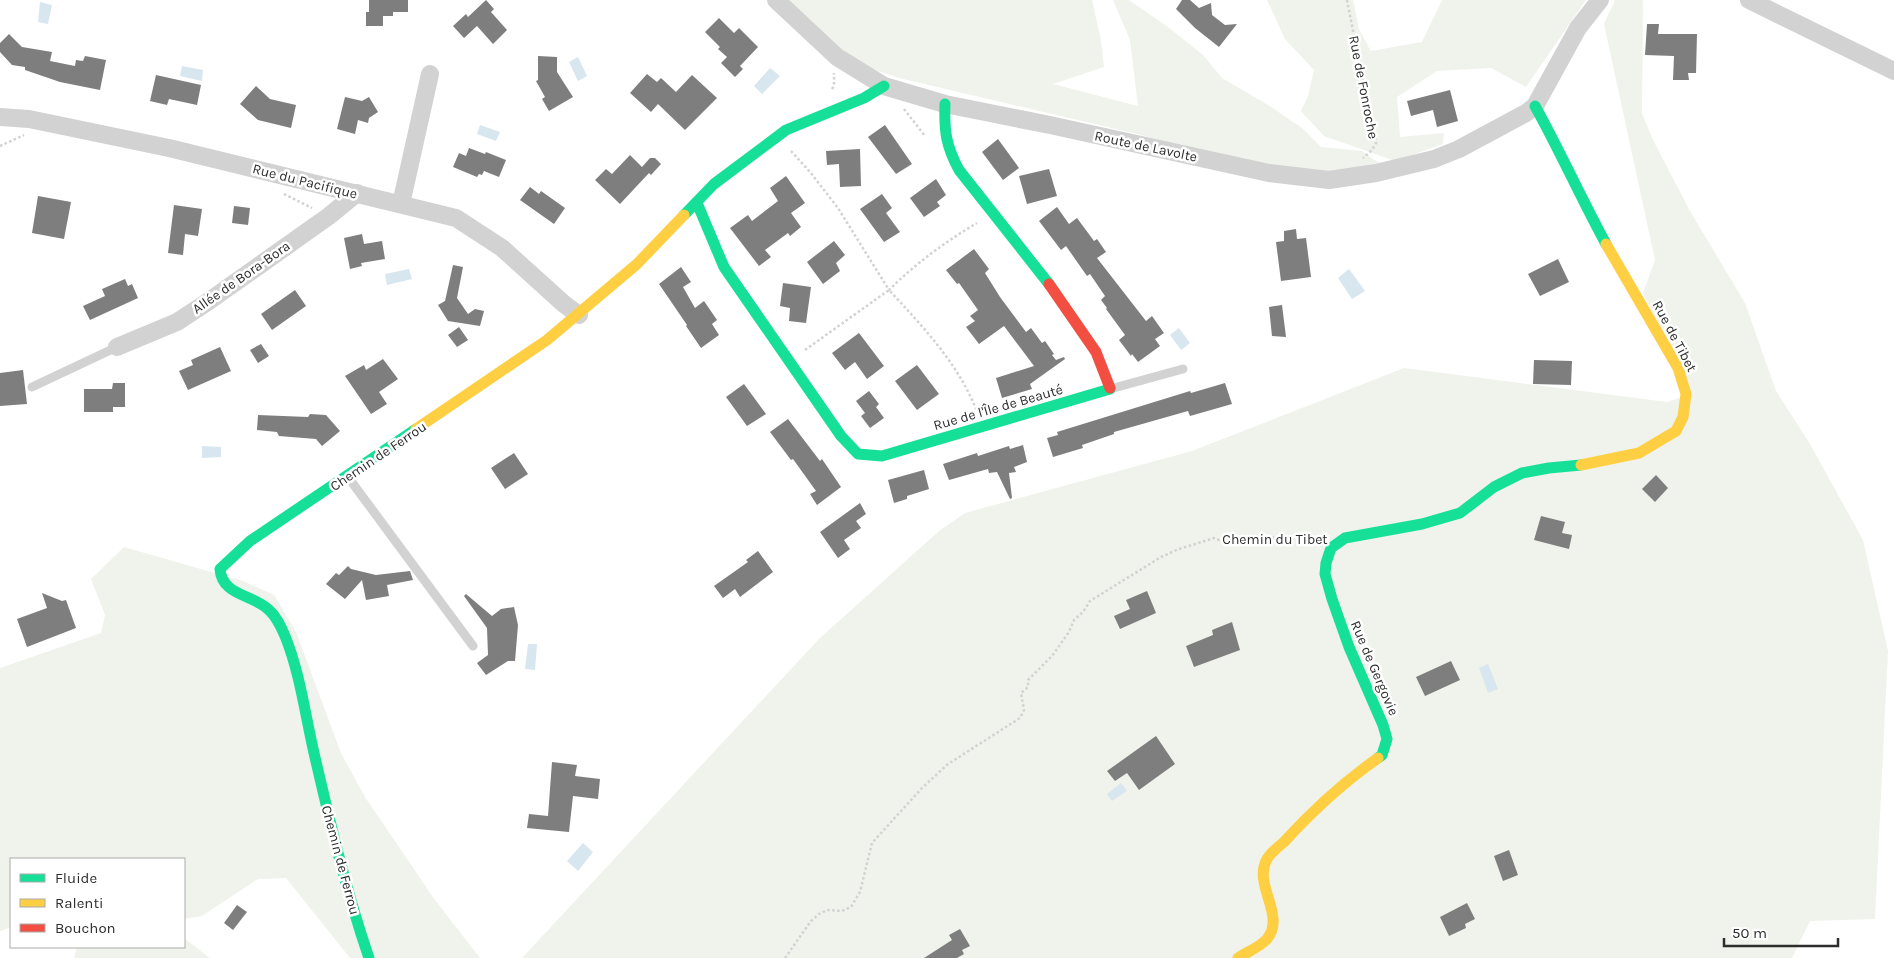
<svg xmlns="http://www.w3.org/2000/svg" width="1894" height="958" viewBox="0 0 1894 958" font-family="Karla,sans-serif">
	<rect width="100%" height="100%" fill="#fff"/>
	<g fill="#f0f3eb">
		<polygon points="789,0 1092,0 1101,40 1104,67 1053,84 1138,106 1130,40 1113,0 1129,0 1168,27 1203,55 1222,78 1268,105 1302,128 1321,147 1362,151 1379,163 1320,174 1213,155 1137,134 899,78 863,66 832,43"/>
		<polygon points="1267,0 1353,0 1359,29 1371,51 1422,42 1442,0 1586,0 1526,87 1491,68 1437,71 1397,97 1400,137 1444,133 1443,144 1395,161 1324,136 1301,111 1308,96 1314,70 1285,39"/>
		<polygon points="1615,0 1643,0 1642,113 1652,138 1690,211 1745,303 1776,391 1810,444 1863,540 1888,651 1875,919 1810,921 1792,958 522,958 819,639 939,531 965,513 1192,451 1404,368 1667,402 1691,394 1643,293 1655,260 1604,24"/>
		<polygon points="124,547 243,581 274,595 296,632 341,753 365,797 435,900 480,958 350,958 286,878 258,879 202,916 184,919 184,859 11,859 11,927 0,931 0,668 101,633 105,615 91,579"/>
		<polygon points="184,938 210,958 74,958 77,947 184,947"/>
	</g>
	<g fill="#d8e6f0">
		<polygon points="40,2 52,5 48,24 38,22"/>
		<polygon points="578,57 587,76 578,81 569,62"/>
		<polygon points="182,66 203,70 202,81 180,76"/>
		<polygon points="770,68 780,76 762,94 754,86"/>
		<polygon points="480,125 500,132 496,141 477,134"/>
		<polygon points="409,269 412,279 387,285 385,274"/>
		<polygon points="1349,269 1365,291 1352,299 1338,278"/>
		<polygon points="1179,328 1190,343 1181,350 1170,335"/>
		<polygon points="202,446 221,447 221,457 202,458"/>
		<polygon points="528,644 537,644 535,670 525,669"/>
		<polygon points="1488,664 1498,689 1488,693 1479,668"/>
		<polygon points="1121,783 1127,791 1112,801 1107,794"/>
		<polygon points="583,843 593,852 578,871 567,861"/>
	</g>
	<g fill="#7e7e7e">
		<polygon points="369,0 408,0 408,12 393,12 393,16 383,16 383,26 366,26 366,12 369,12"/>
		<polygon points="486,0 494,9 491,12 507,30 493,44 477,26 464,38 453,26 466,14 468,17"/>
		<polygon points="1182,0 1190,0 1199,8 1211,3 1212,15 1225,25 1237,24 1219,47 1195,28 1176,9"/>
		<polygon points="719,18 734,33 739,28 758,47 740,66 743,69 735,77 721,63 727,57 718,49 720,47 705,32"/>
		<polygon points="1647,24 1659,24 1658,34 1697,34 1696,73 1688,73 1689,80 1673,80 1674,56 1645,55"/>
		<polygon points="9,34 22,47 52,52 50,61 75,66 76,60 83,61 85,56 106,60 100,90 60,82 25,70 25,67 12,65 0,52 0,43"/>
		<polygon points="538,56 557,57 557,72 573,97 549,111 542,99 545,97 536,81 538,80"/>
		<polygon points="647,74 657,82 661,78 676,92 692,75 717,98 685,130 658,104 651,112 630,93"/>
		<polygon points="156,75 201,85 197,105 169,99 167,105 150,101"/>
		<polygon points="256,86 270,99 296,105 291,128 258,120 240,104"/>
		<polygon points="1450,90 1458,121 1437,127 1433,110 1411,116 1407,101"/>
		<polygon points="345,97 362,101 369,97 378,112 369,118 368,123 358,120 355,134 337,129"/>
		<polygon points="885,125 912,164 896,174 868,137"/>
		<polygon points="998,139 1019,168 1003,180 982,152"/>
		<polygon points="469,148 485,154 486,152 506,160 499,177 484,171 482,175 479,174 477,177 453,167 459,153 466,156"/>
		<polygon points="860,149 861,186 840,187 839,164 827,165 826,151"/>
		<polygon points="630,155 642,167 650,158 655,158 661,164 651,175 649,173 620,204 595,180 606,169 612,174"/>
		<polygon points="1049,169 1057,196 1027,204 1019,176"/>
		<polygon points="786,176 805,203 791,213 801,227 790,236 788,233 765,250 771,257 759,266 730,228 748,215 752,221 778,201 770,188"/>
		<polygon points="936,179 946,195 937,202 940,206 924,217 910,198"/>
		<polygon points="530,187 539,194 541,191 565,208 554,224 520,200"/>
		<polygon points="882,194 892,208 886,213 900,232 884,242 860,209"/>
		<polygon points="38,196 71,202 64,239 32,233"/>
		<polygon points="174,205 202,209 198,236 185,234 183,255 168,253"/>
		<polygon points="234,206 250,208 248,225 232,223"/>
		<polygon points="1057,207 1069,224 1077,218 1094,241 1097,239 1106,252 1097,258 1146,321 1152,316 1164,333 1155,339 1160,346 1138,362 1132,354 1131,356 1119,340 1125,335 1106,309 1107,308 1101,300 1105,296 1090,274 1087,276 1066,246 1061,250 1039,221"/>
		<polygon points="1296,229 1297,239 1306,238 1311,277 1281,281 1276,242 1284,241 1284,231"/>
		<polygon points="362,234 364,244 382,241 385,259 361,263 362,266 350,269 344,238"/>
		<polygon points="834,241 845,255 836,263 840,271 823,284 807,262"/>
		<polygon points="974,249 989,269 985,273 1000,297 1026,332 1031,328 1042,343 1045,341 1054,354 1052,355 1056,360 1064,357 1065,359 1030,384 1032,389 1002,398 996,378 1034,366 1004,326 979,344 966,327 975,321 970,316 978,310 959,283 957,284 946,270"/>
		<polygon points="1558,259 1569,282 1540,296 1528,274"/>
		<polygon points="453,265 463,267 457,298 468,314 475,309 484,311 480,326 448,321 438,305 445,301"/>
		<polygon points="681,267 691,282 683,287 695,308 704,301 717,320 712,324 719,335 701,348 686,326 687,325 659,284"/>
		<polygon points="125,279 128,286 132,284 138,298 90,320 83,306 105,296 102,289"/>
		<polygon points="783,283 811,287 806,323 789,321 790,308 780,306"/>
		<polygon points="295,290 306,306 272,330 261,314"/>
		<polygon points="1282,305 1286,337 1272,336 1269,307"/>
		<polygon points="459,327 468,340 457,347 448,335"/>
		<polygon points="859,333 884,366 867,379 855,362 845,370 832,353"/>
		<polygon points="261,344 269,356 258,363 250,350"/>
		<polygon points="220,347 231,371 188,390 179,371 193,365 191,360"/>
		<polygon points="383,359 398,379 379,392 387,404 371,414 345,376 364,365 366,370"/>
		<polygon points="1534,360 1572,361 1571,385 1533,384"/>
		<polygon points="917,365 939,394 917,410 895,381"/>
		<polygon points="23,370 27,404 0,406 0,373"/>
		<polygon points="113,383 125,383 125,407 113,407 113,412 84,412 84,389 112,389"/>
		<polygon points="1225,383 1232,404 1190,416 1188,411 1114,432 1114,434 1082,445 1083,448 1053,457 1047,438 1058,435 1057,432 1190,391 1191,393"/>
		<polygon points="744,384 766,414 747,426 726,397"/>
		<polygon points="869,391 879,404 876,407 884,418 870,428 861,416 865,413 856,401"/>
		<polygon points="310,414 326,415 340,431 322,446 316,439 279,436 277,432 257,430 258,415 308,417"/>
		<polygon points="788,419 820,461 822,459 841,487 817,505 810,494 816,491 793,459 791,460 770,432"/>
		<polygon points="1023,445 1027,462 1014,467 1016,472 1009,473 1012,498 1010,499 997,472 989,473 988,469 949,480 943,464 977,453 978,456 1009,446 1010,449"/>
		<polygon points="514,453 528,474 505,489 491,468"/>
		<polygon points="924,470 929,489 907,496 907,499 894,503 888,480"/>
		<polygon points="1656,475 1668,488 1655,502 1642,489"/>
		<polygon points="860,503 866,514 856,521 861,528 844,540 850,549 838,558 820,532"/>
		<polygon points="1541,516 1565,522 1562,533 1572,535 1569,549 1534,540"/>
		<polygon points="758,551 773,572 740,597 735,589 723,598 714,586 748,562 746,560"/>
		<polygon points="348,566 351,569 376,575 410,571 413,580 387,585 389,596 366,600 362,580 345,599 326,584 336,573 339,575"/>
		<polygon points="1147,591 1156,613 1120,629 1114,616 1130,609 1126,600"/>
		<polygon points="42,593 62,601 66,600 76,628 27,647 17,619 47,608"/>
		<polygon points="466,594 492,616 501,609 514,607 518,625 515,661 508,661 486,675 477,663 488,655 487,628 464,596"/>
		<polygon points="1232,622 1240,650 1194,667 1186,646 1213,635 1212,630"/>
		<polygon points="1451,661 1460,680 1425,696 1416,677"/>
		<polygon points="1156,736 1175,764 1139,790 1127,773 1115,781 1107,771"/>
		<polygon points="552,762 577,765 575,776 600,779 598,799 573,796 569,832 527,828 529,814 548,816"/>
		<polygon points="1509,850 1518,875 1503,881 1494,856"/>
		<polygon points="1467,903 1475,919 1465,924 1466,928 1449,936 1440,917"/>
		<polygon points="237,905 247,912 233,930 224,923"/>
		<polygon points="960,929 970,946 962,950 964,954 957,958 924,958 952,940 949,935"/>
	</g>
	<g fill="none" stroke-linecap="round" stroke-linejoin="round">
		<g stroke="#d2d2d2" stroke-width="2.5" stroke-dasharray="2.5 2.5" stroke-linecap="butt">
			<polyline points="1347,0 1366,97 1376,136 1376,143 1372,150 1363,158"/>
			<polyline points="832,89 834,86 834,73"/>
			<polyline points="904,109 925,136"/>
			<polyline points="0,146 24,135"/>
			<path d="M791,151l19,21 28,36 51,82c26,-26 56,-48 88,-67"/>
			<polyline points="284,194 312,208"/>
			<path d="M805,350l84,-60c34,37 68,72 87,119"/>
			<polyline points="785,958 811,921 819,914 827,910 842,911 851,907 860,892 872,843 922,788 948,764 1020,718 1024,710 1021,693 1028,687 1028,680 1052,656 1069,632 1074,620 1083,612 1090,601 1161,557 1179,549 1214,538 1219,540 1250,536 1313,540"/>
		</g>
		<g stroke="#d2d2d2" stroke-width="9">
			<polyline points="32,387 117,347"/>
			<polyline points="1110,389 1183,369"/>
			<polyline points="348,477 473,646"/>
		</g>
		<g stroke="#d2d2d2" stroke-width="18">
			<polyline points="776,0 837,57 884,86 945,104 1050,125 1269,173 1329,180 1376,173 1434,159 1459,149 1526,113 1535,106 1578,28 1600,0"/>
			<polyline points="1749,0 1894,71"/>
			<polyline points="0,117 29,119 169,148 456,218 502,248 564,304 579,315"/>
			<polyline points="401,204 430,74"/>
			<polyline points="117,347 177,322 209,301 329,216 357,193"/>
		</g>
		<g stroke="#16e098" stroke-width="11">
			<path d="M945,104c-1,27 1,42 14,66l90,114"/>
			<path d="M1535,106c25,45 46,92 71,138"/>
			<polyline points="697,203 724,267 841,436 858,454 882,456 1110,389 1110,388"/>
			<polyline points="684,215 714,184 786,130 864,98 884,86"/>
			<polyline points="1378,758 1382,755 1387,739 1383,725 1349,647 1332,599 1325,574 1326,563 1331,548 1345,538 1422,524 1460,513 1494,487 1522,473 1549,468 1581,465"/>
			<path d="M369,958c-23,-67 -39,-136 -55,-205 -9,-39 -14,-80 -29,-117 -4,-9 -8,-19 -16,-26 -16,-16 -47,-14 -49,-41l30,-28 166,-112"/>
		</g>
		<g stroke="#ffcf43" stroke-width="11">
			<polyline points="416,429 547,340 637,264 684,215"/>
			<polyline points="1581,465 1639,453 1676,431 1683,417 1686,394 1678,368 1606,244"/>
			<path d="M1238,958c9,-6 22,-11 29,-19 19,-23 -13,-53 -1,-78 3,-7 12,-14 18,-19 29,-32 60,-60 94,-84"/>
		</g>
		<polyline stroke="#f24e42" stroke-width="11" points="1049,284 1096,352 1110,388"/>
	</g>
	<g text-anchor="middle" stroke-width="5" stroke-linejoin="round" paint-order="stroke">
		<g font-size="14" fill="#2d2d2d" stroke="#fff">
			<text transform="translate(1364 87) rotate(79)" y="5">Rue de Fonroche</text>
			<text transform="translate(1146 146) rotate(12)" y="5">Route de Lavolte</text>
			<text transform="translate(305 181) rotate(14)" y="5">Rue du Pacifique</text>
			<text transform="translate(241 277) rotate(-35)" y="5">Allée de Bora-Bora</text>
			<text transform="translate(1675 336) rotate(62)" y="5">Rue de Tibet</text>
			<text transform="translate(998 407) rotate(-16)" y="5">Rue de l'Île de Beauté</text>
			<text transform="translate(378 456) rotate(-34)" y="5">Chemin de Ferrou</text>
			<text x="1275" y="544">Chemin du Tibet</text>
			<text transform="translate(1375 668) rotate(67)" y="5">Rue de Gergovie</text>
			<text transform="translate(341 860) rotate(75)" y="5">Chemin de Ferrou</text>
		</g>
	</g>
	<rect x="10" y="858" width="175" height="90" fill="#ffffff" stroke="#ababab"/>
	<rect x="20" y="874" width="25" height="8" fill="#16e098" stroke="#ababab"/>
	<text x="55" y="883" font-size="15" fill="#2d2d2d">Fluide</text>
	<rect x="20" y="899" width="25" height="8" fill="#ffcf43" stroke="#ababab"/>
	<text x="55" y="908" font-size="15" fill="#2d2d2d">Ralenti</text>
	<rect x="20" y="924" width="25" height="8" fill="#f24e42" stroke="#ababab"/>
	<text x="55" y="933" font-size="15" fill="#2d2d2d">Bouchon</text>
	<path d="M1724 938v8h114v-8" fill="none" stroke="#2d2d2d" stroke-width="2.5"/>
	<text x="1732" y="938" font-size="15" fill="#2d2d2d" stroke="#ffffff" stroke-width="4" paint-order="stroke">50 m</text>
</svg>
